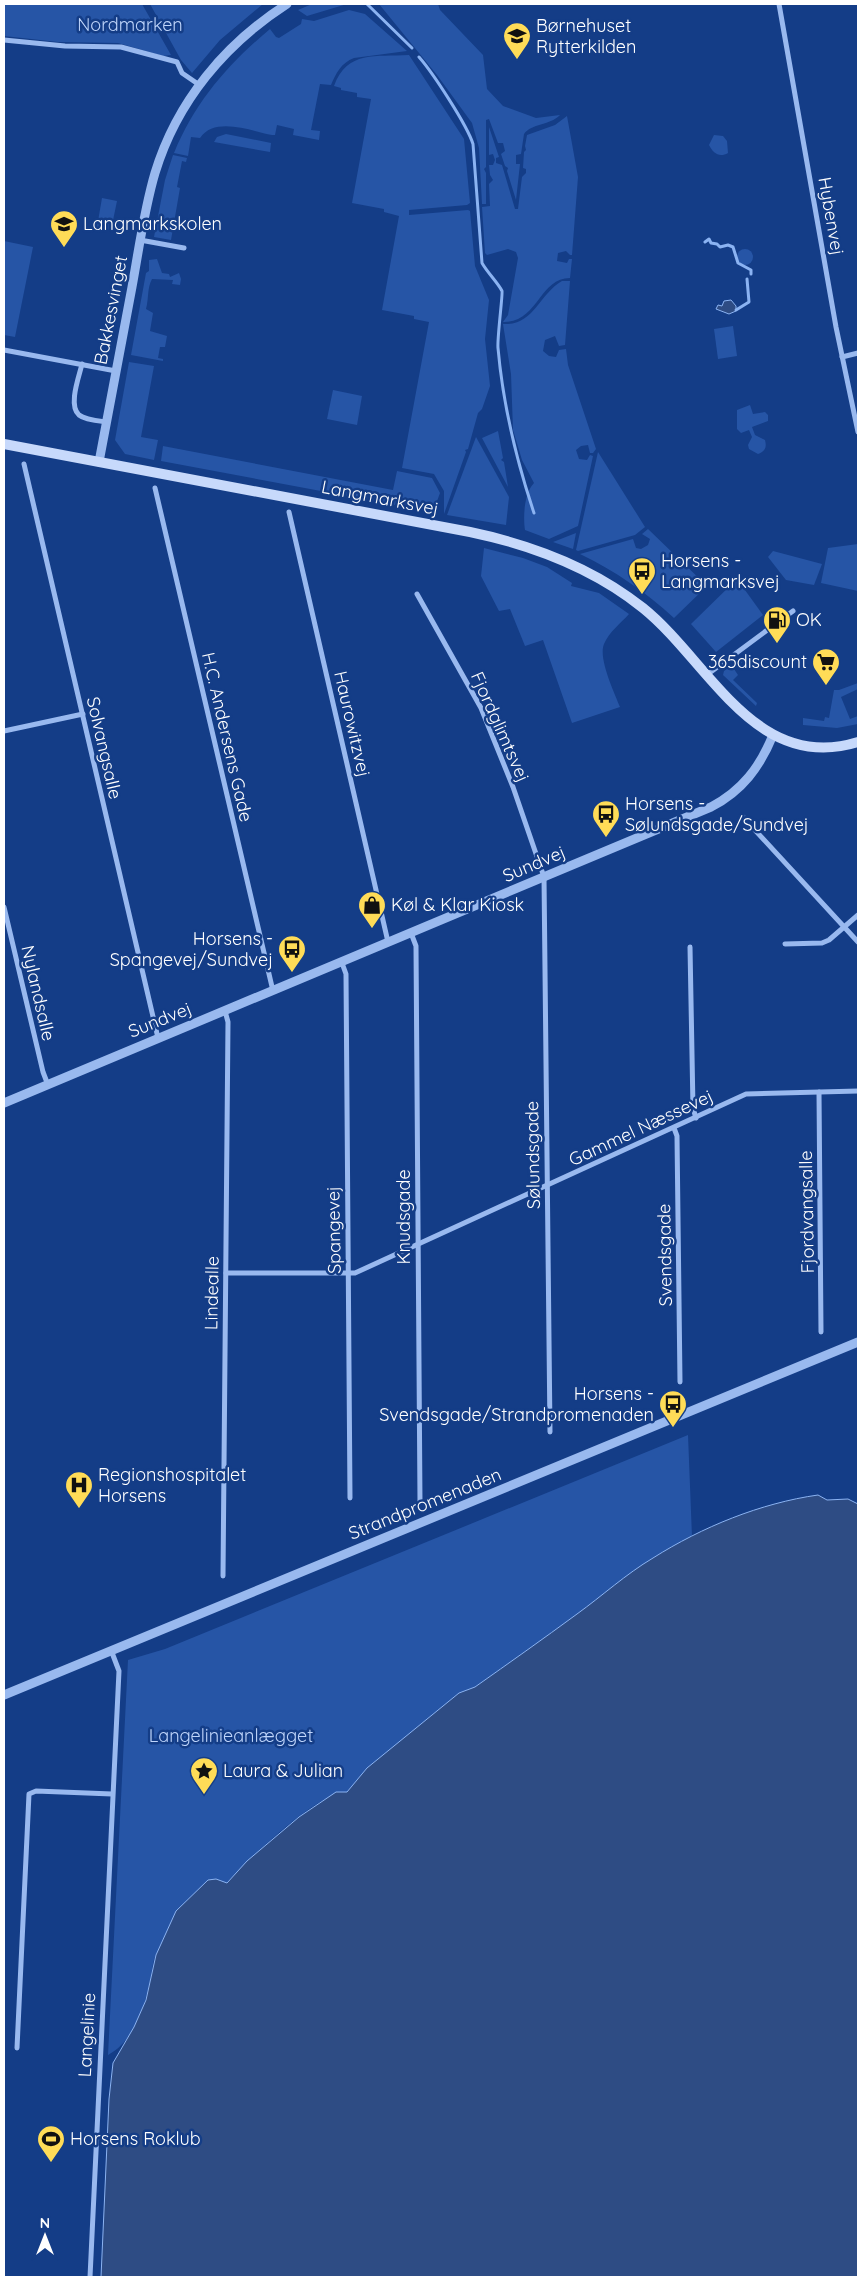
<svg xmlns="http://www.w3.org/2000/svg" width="862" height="2281" viewBox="0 0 862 2281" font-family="Quicksand,sans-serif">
	<rect width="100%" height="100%" fill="#143d87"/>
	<g fill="#2655a6">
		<polygon points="4,4 142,4 171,55 163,56 118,43 58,42 4,36"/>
		<polygon points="150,4 263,4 220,40 192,73 181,60"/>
		<polygon points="312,4 347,4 307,16 298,10"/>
		<path d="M379,4h59l2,6 43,45 4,34 16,17 33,12 24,-3c-11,11 -28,8 -36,19l-3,20 -5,1v9h4l-4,36 -9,-29 1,-3 -3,-2 -4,-12 4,-3 -2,-8h-5l-9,-24 -3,1v47l-2,2 2,4v31h-4l-3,-56 -7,-25 -35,-48z"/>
		<path d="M349,10l16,4 42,37 -53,7c-13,5 -18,15 -23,27l-11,-1 -9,46 9,1 -1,9 -26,-5 1,-6 -17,-4 -2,10h-3c-21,-4 -57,-19 -72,3l-9,-1 -3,19 -14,-3c21,-51 54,-89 96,-124l6,8 3,1 22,-14 1,-5 12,2z"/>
		<path d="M409,55l55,84 6,64 -3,2 -58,5v5l59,-5 2,1 5,55 14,34 -4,39 5,47 -8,23 -4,4 -10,36 -3,1 1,2 -22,62v-23l-10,-17 -32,-6 27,-146 -15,-3v-3l-32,-6 17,-94 -15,-4v-3l-32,-6 19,-104 -14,-2v-4l-16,-3v-2l-7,-2c13,-36 42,-29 75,-31z"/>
		<path d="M567,116l11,61 -6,78h-2l-4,-4 -8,2 -1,8 10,2 2,-4h3l-2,19c-31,0 -32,45 -67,44l5,-7 10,-57 -2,-6 -8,-3 -21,6 -2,-2 -3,-46 8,-1 -1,-22 4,-4 -3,-5 -1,-10h4l2,-5 -2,-6 -4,1v-28l10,30 -3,1v5l6,2 13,44h3l4,-32 4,-4v-4l-3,-1 1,-16 2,-2 -1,-4 2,-11 28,-10z"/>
		<polygon points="226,134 271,143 270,152 214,142 217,137"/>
		<path d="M714,135l9,1 4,5 1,12c-9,5 -15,0 -19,-8z"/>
		<polygon points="173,155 187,158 186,162 182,161 177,187 180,188 171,240 154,237 165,180"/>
		<polygon points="102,198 117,201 111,230 97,227"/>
		<polygon points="4,241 33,247 15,337 4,335"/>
		<circle cx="745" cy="257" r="8"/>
		<path d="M157,259l5,14 7,1 1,3 9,-4 2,6 -1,6 -8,-1 1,-4 -21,-1c-5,9 -3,19 -6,30l7,4 -3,18 17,5 -2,11h-5l-2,11 5,1v2l-32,-6 15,-82 3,-2v-11z"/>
		<path d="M562,281h8l-5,64 -6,1 -4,-10 -10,4 -2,11 6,5 7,1 3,-7 7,-1 2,16 28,84 -3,4h-3l-2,-8 -7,1 -5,4 3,9 8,1 3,-5 3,1 -15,70 -29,13 -24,-9c-2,-13 -1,-37 9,-47l-12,-23 -9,-30 -2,-56 -8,-50c31,2 36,-30 59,-43z"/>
		<polygon points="733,326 737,356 718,359 714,329"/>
		<polygon points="129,362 154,366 141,437 158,440 154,460 125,454 115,440"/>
		<polygon points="333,390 362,396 357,425 327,419"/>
		<path d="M750,405l3,9 12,-2 3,3v6l-16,6 3,8 10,5c2,8 0,11 -7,14l-9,-5 -1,-4 4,-8 -3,-7 -8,3 -4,-4v-19z"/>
		<polygon points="498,431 503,458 501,460 504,462 508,487 482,438"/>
		<polygon points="476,437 509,497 506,525 447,515"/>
		<polygon points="163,446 393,490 397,471 432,478 440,493 433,512 161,461"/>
		<polygon points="598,452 645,527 635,535 578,551 576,550"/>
		<path d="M648,529l59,57 -33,32c-28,-26 -59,-47 -94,-64l53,-15 3,9 5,1 7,-4 2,-6 -8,-5z"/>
		<polygon points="576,533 573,549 553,542"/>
		<polygon points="858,544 858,591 821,583 828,548"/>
		<path d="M484,548l39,10 24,9 25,16 -1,3 28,7 30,21c-8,9 -20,18 -25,30 -6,14 10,48 16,63l-48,16 -29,-83 -18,6 -15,-37 -11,2 -18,-35z"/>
		<polygon points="773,551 822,564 814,585 786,580 768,557"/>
		<polygon points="737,579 763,615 716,652 691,624"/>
		<polygon points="747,655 751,655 756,666 749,657 734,669 738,675 733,680 757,703 756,706 723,675 724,671"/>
		<polygon points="858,683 858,689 841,697 850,719 858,716 858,724 837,728 803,725 803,718 824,721 825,717 829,718 834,690 839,690"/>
		<path d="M688,1435l4,102 -41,22 -76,57 -100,71 -16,6 -91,75 -21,24c-40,2 -127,98 -157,128 -8,8 -30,26 -34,35 -4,7 -4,19 -6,26 -6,27 -16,60 -42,74l20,-395 37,-11z"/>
	</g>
	<g fill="#2e4c84" stroke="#8bb3f2">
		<polygon points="731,300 736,306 736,311 729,314 716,309 718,305 722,306 724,301"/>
		<path d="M818,1495l9,5 21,-1 10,5v773h-757l8,-178 4,-36 21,-36 12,-27 10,-45 20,-44 32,-31 8,-1 11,4 20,-22 52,-44 37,-25h11l20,-24 92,-75 16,-6c34,-24 68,-48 102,-73 25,-18 49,-40 76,-56 49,-31 108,-55 165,-63z"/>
	</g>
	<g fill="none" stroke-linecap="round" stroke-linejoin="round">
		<g stroke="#8bb3f2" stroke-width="3">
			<polyline points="367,4 412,48"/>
			<path d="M419,57c14,16 48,68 54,87l9,119c5,9 16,20 20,28 1,3 -5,47 -4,57 5,57 18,111 36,165"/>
			<polyline points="705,242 709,239 711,243 717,244 720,247 728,245 733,247 738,263 751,270 751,274"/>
			<polyline points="736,310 749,302 747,279"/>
		</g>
		<g stroke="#99b9ef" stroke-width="5">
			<polyline points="779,4 836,327 858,432"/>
			<polyline points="4,40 65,46 121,47 177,62 182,73 198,84"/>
			<polyline points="140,240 184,248"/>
			<polyline points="4,350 116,371"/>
			<polyline points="842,357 858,353"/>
			<path d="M82,364c-3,13 -14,41 -3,51 6,5 20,6 28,7"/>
			<polyline points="24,464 158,1038"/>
			<polyline points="155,488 273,991"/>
			<polyline points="289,512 388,942"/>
			<polyline points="417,594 481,708 513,787 544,877 550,1432"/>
			<polyline points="708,674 793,611"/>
			<polyline points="4,731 83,714"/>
			<polyline points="743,817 858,942"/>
			<polyline points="4,907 43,1072 48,1085"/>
			<polyline points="411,933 416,946 420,1502"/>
			<polyline points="785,944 822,943 829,940 858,915"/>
			<polyline points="690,947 693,1108 696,1118"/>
			<polyline points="342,963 346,974 350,1498"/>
			<polyline points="819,1092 821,1332"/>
			<polyline points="674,1128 677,1136 680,1382"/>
			<polyline points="226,1273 355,1273 746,1094 858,1091"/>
			<polyline points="223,1576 228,1022 225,1011"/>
			<polyline points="17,2048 29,1794 36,1791 112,1794"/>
			<polyline points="90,2277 119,1671 111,1650"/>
		</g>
		<g stroke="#99b9ef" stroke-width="9">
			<path d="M99,462c11,-58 22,-116 33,-175 7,-38 12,-77 23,-114 22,-72 70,-129 132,-169"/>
			<path d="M4,1103l707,-296c31,-16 49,-40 62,-72"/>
			<polyline points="4,1695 858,1342"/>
		</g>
		<path stroke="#c7d9fb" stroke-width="10" d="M4,444l466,88c62,13 123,36 173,76 66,53 112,166 215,134"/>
	</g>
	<defs>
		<g id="school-pin" transform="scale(1.4375)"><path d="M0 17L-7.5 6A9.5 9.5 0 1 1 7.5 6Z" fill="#ffdc57" stroke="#143d87"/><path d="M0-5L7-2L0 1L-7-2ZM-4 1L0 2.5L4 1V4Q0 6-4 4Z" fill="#111"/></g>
		<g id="bus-pin" transform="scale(1.4375)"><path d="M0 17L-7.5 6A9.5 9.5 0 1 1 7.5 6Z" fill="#ffdc57" stroke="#143d87"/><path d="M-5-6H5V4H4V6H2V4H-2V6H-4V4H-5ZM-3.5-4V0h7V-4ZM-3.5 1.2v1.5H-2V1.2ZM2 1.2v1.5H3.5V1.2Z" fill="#111"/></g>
		<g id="fuel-pin" transform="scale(1.4375)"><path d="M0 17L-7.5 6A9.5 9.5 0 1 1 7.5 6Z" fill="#ffdc57" stroke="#143d87"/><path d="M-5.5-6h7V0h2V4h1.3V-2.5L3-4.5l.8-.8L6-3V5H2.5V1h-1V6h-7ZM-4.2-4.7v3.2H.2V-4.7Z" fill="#111"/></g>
		<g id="supermarket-pin" transform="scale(1.4375)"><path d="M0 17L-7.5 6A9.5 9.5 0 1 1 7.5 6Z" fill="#ffdc57" stroke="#143d87"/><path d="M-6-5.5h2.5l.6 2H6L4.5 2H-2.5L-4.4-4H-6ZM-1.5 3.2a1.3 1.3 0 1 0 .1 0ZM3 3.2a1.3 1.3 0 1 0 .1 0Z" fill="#111"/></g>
		<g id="shop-pin" transform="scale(1.4375)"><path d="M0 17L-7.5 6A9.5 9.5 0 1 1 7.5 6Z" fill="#ffdc57" stroke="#143d87"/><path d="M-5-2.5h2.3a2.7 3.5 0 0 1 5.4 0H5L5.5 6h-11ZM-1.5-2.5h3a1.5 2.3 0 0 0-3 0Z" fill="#111"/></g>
		<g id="hospital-pin" transform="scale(1.4375)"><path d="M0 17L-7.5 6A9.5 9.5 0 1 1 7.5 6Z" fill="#ffdc57" stroke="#143d87"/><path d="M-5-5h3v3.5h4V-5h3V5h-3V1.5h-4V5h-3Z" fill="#111"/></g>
		<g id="sight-pin" transform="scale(1.4375)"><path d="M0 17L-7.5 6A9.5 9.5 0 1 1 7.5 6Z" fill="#ffdc57" stroke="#143d87"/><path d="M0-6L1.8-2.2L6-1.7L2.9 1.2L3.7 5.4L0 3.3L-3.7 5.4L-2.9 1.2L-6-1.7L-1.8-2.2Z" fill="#111"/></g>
		<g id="stadium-pin" transform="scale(1.4375)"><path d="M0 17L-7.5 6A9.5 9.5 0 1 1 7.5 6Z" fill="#ffdc57" stroke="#143d87"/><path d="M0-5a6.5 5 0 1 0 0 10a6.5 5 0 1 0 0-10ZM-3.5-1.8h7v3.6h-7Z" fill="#111"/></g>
	</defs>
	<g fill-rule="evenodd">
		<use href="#school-pin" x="517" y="36"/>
		<use href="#school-pin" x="64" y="224"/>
		<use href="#bus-pin" x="642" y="571"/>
		<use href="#fuel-pin" x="777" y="620"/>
		<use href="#supermarket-pin" x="826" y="662"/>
		<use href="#bus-pin" x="606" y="814"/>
		<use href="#shop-pin" x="372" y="905"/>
		<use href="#bus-pin" x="292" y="949"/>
		<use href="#bus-pin" x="673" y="1404"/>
		<use href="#hospital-pin" x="79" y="1485"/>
		<use href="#sight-pin" x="204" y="1771"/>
		<use href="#stadium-pin" x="51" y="2139"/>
	</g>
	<g text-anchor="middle" stroke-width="5" stroke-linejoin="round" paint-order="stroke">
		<g font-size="18" fill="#bfd5fb" stroke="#143d87">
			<text x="130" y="31">Nordmarken</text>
			<text x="231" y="1742">Langelinieanlægget</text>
		</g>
		<g font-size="18" fill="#fff" stroke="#143d87" text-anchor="start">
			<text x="536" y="32">Børnehuset<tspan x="536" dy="21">Rytterkilden</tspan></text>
			<text x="83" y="230">Langmarkskolen</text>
			<text x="661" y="567">Horsens -<tspan x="661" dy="21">Langmarksvej</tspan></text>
			<text x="796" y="626">OK</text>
			<text x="807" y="668" text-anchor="end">365discount</text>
			<text x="625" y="810">Horsens -<tspan x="625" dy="21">Sølundsgade/Sundvej</tspan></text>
			<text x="391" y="911">Køl &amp; Klar Kiosk</text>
			<text x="273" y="945" text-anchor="end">Horsens -<tspan x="273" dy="21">Spangevej/Sundvej</tspan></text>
			<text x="654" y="1400" text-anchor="end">Horsens -<tspan x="654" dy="21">Svendsgade/Strandpromenaden</tspan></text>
			<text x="98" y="1481">Regionshospitalet<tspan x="98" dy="21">Horsens</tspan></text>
			<text x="223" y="1777">Laura &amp; Julian</text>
			<text x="70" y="2145">Horsens Roklub</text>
		</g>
		<g font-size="18" fill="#fff" stroke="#143d87">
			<text transform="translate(831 216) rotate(80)" y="6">Hybenvej</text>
			<text transform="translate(111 310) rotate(-79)" y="6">Bakkesvinget</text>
			<text transform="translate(380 498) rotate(11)" y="6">Langmarksvej</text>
			<text transform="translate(352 724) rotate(77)" y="6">Haurowitzvej</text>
			<text transform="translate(500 727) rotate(66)" y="6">Fjordglimtsvej</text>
			<text transform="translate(227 737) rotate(77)" y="6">H.C. Andersens Gade</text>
			<text transform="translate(104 748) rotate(77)" y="6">Solvangsalle</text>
			<text transform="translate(534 864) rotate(-23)" y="6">Sundvej</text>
			<text transform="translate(38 993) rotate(77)" y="6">Nylandsalle</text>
			<text transform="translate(160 1020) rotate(-22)" y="6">Sundvej</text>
			<text transform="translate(641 1128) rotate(-25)" y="6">Gammel Næssevej</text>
			<text transform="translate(533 1155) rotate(-91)" y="6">Sølundsgade</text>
			<text transform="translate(807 1212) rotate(-91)" y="6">Fjordvangsalle</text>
			<text transform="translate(404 1217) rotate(-90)" y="6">Knudsgade</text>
			<text transform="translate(334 1230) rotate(-91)" y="6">Spangevej</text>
			<text transform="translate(665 1255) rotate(-91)" y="6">Svendsgade</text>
			<text transform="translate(212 1293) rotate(-89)" y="6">Lindealle</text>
			<text transform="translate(425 1504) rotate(-22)" y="6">Strandpromenaden</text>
			<text transform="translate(87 2035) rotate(-87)" y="6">Langelinie</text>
		</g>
	</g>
	<rect width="862" height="2281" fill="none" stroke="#ffffff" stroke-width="10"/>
	<g transform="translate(45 2236)" stroke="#143d87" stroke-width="4" paint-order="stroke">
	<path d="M0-4L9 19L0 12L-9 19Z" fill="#ffffff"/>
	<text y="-8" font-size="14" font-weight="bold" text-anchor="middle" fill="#ffffff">N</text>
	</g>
</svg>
